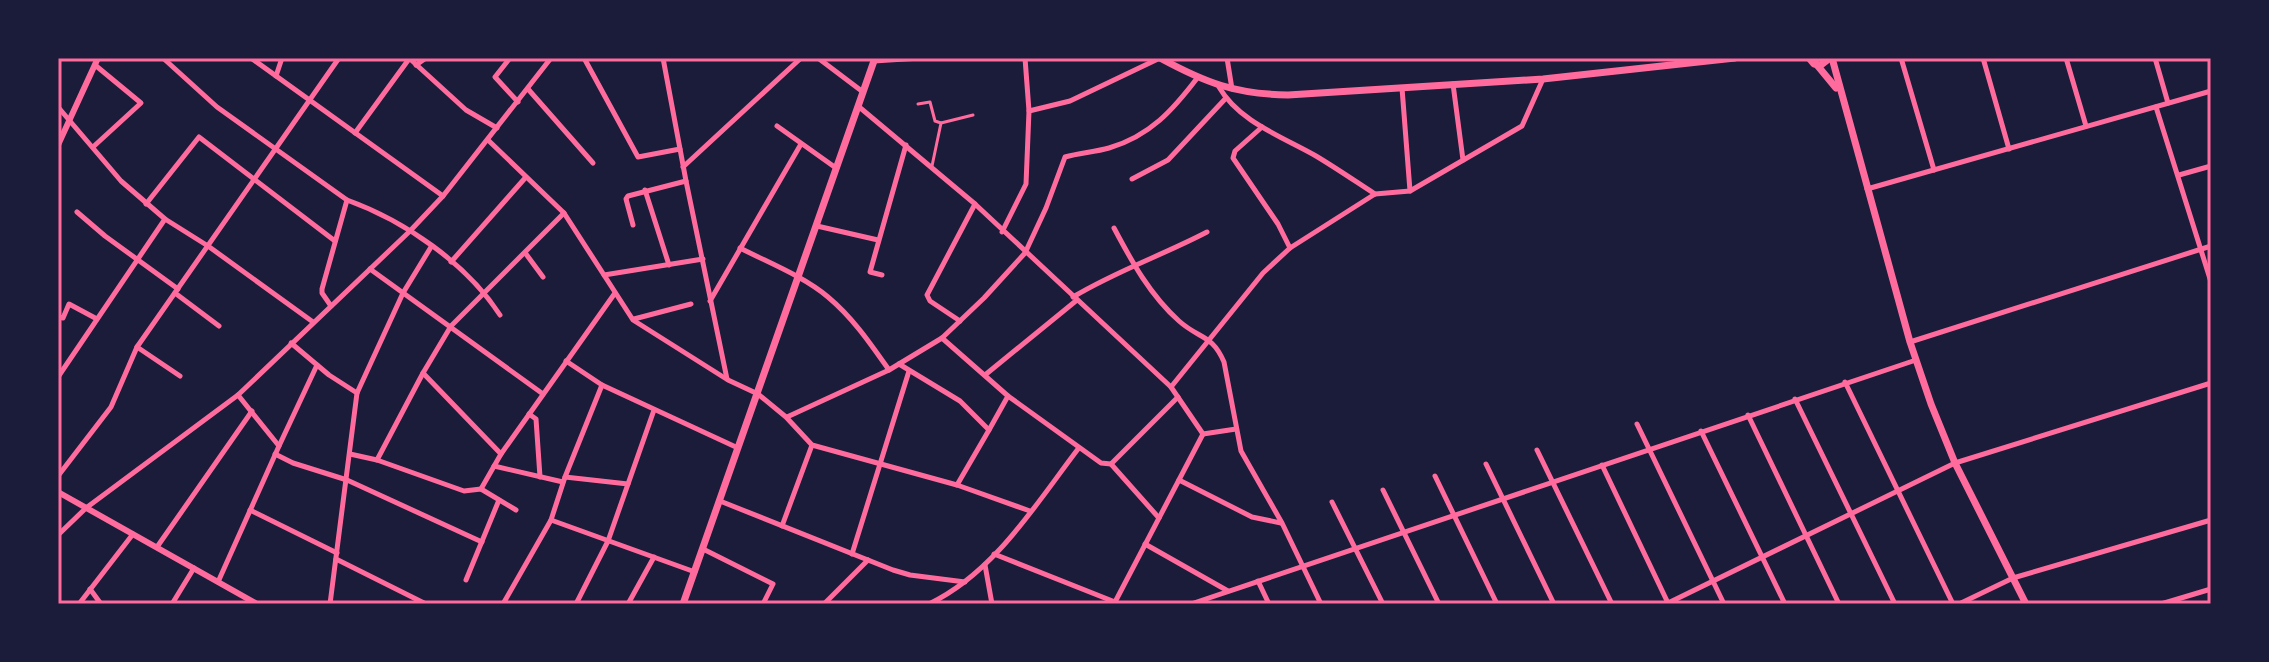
<svg xmlns="http://www.w3.org/2000/svg" width="2269" height="662" viewBox="0 0 2269 662" font-family="Montserrat,sans-serif">
	<rect width="100%" height="100%" fill="#1b1b3a"/>
	<g fill="none" stroke-linecap="round" stroke-linejoin="round">
		<g stroke="#ff6b9d" stroke-width="3">
			<polyline points="918,104 930,102 935,121 941,123 932,166"/>
			<polyline points="941,123 973,115"/>
		</g>
		<g stroke="#ff6b9d" stroke-width="5">
			<polyline points="163,58 217,107 347,200 322,289 322,293 331,306"/>
			<polyline points="251,58 443,196"/>
			<polyline points="409,58 466,110 497,128"/>
			<polyline points="510,58 495,77 518,102"/>
			<polyline points="584,58 638,157 680,149"/>
			<polyline points="663,58 686,181 727,379"/>
			<polyline points="818,58 863,92"/>
			<polyline points="1227,58 1232,89"/>
			<polyline points="1901,58 1934,170"/>
			<polyline points="1983,58 2009,149"/>
			<polyline points="2066,58 2086,126"/>
			<polyline points="2155,58 2168,103"/>
			<polyline points="874,61 920,58"/>
			<polyline points="416,65 426,58"/>
			<polyline points="276,76 282,58"/>
			<polyline points="1453,84 1463,160"/>
			<path d="M1219,87c20,35 64,50 97,69 20,12 39,25 59,38"/>
			<polyline points="1402,88 1410,191"/>
			<polyline points="528,89 593,163"/>
			<polyline points="858,106 975,204 1171,387 1203,434"/>
			<polyline points="58,107 121,181 165,219 58,377"/>
			<polyline points="2156,107 2211,282"/>
			<polyline points="1029,111 1070,101 1160,58"/>
			<polyline points="777,126 836,168"/>
			<polyline points="1262,127 1235,151 1233,158 1278,224 1290,248"/>
			<polyline points="355,133 409,59"/>
			<polyline points="488,140 564,213 633,320 728,380 758,394 786,417 812,445 957,485 1030,511"/>
			<polyline points="93,147 141,103 95,65"/>
			<polyline points="683,167 801,58"/>
			<polyline points="2179,175 2211,166"/>
			<polyline points="1132,179 1168,160 1226,98"/>
			<polyline points="1867,189 2211,91"/>
			<polyline points="645,190 669,265"/>
			<path d="M347,200c58,21 119,63 153,115"/>
			<polyline points="146,204 199,137 335,241"/>
			<polyline points="77,212 105,236 178,289"/>
			<polyline points="165,219 208,246 313,322"/>
			<polyline points="633,225 626,199 628,196 686,181"/>
			<polyline points="817,226 878,240"/>
			<path d="M1114,228c18,34 36,67 65,93 20,18 33,13 45,41l17,89 41,72 39,81"/>
			<polyline points="1002,232 1026,184 1029,111 1025,58"/>
			<path d="M740,248c29,15 63,28 88,49 25,21 42,46 61,73"/>
			<polyline points="526,254 543,277"/>
			<polyline points="451,262 526,177"/>
			<polyline points="370,269 543,394"/>
			<polyline points="604,275 703,259"/>
			<polyline points="882,275 870,272 906,145"/>
			<polyline points="175,293 219,326"/>
			<path d="M1073,297c43,-26 90,-42 134,-65"/>
			<polyline points="710,301 801,144"/>
			<polyline points="58,317 63,318 69,304 97,319"/>
			<polyline points="634,319 691,304"/>
			<polyline points="960,321 930,301 927,295 975,204"/>
			<polyline points="942,338 1008,396 1101,463 1111,464 1178,397"/>
			<polyline points="1910,342 2211,246"/>
			<polyline points="291,343 329,375 357,393"/>
			<polyline points="137,347 180,376"/>
			<polyline points="566,361 602,385 738,448"/>
			<polyline points="899,364 960,401 989,430 957,485"/>
			<polyline points="985,375 1077,300"/>
			<polyline points="1845,382 1953,604"/>
			<polyline points="1171,387 1263,273 1290,248 1375,194 1410,191 1522,126 1543,79"/>
			<polyline points="1795,399 1895,604"/>
			<polyline points="529,414 536,419 540,477"/>
			<polyline points="1748,415 1839,604"/>
			<path d="M787,417l102,-47 53,-32 42,-40 41,-45 21,-45 19,-51c14,-4 30,-5 44,-9 41,-12 64,-38 89,-71"/>
			<polyline points="1637,424 1724,604"/>
			<polyline points="989,430 1008,396"/>
			<polyline points="1701,431 1785,604"/>
			<polyline points="1203,434 1236,429"/>
			<polyline points="279,446 317,365"/>
			<polyline points="1537,450 1612,604"/>
			<polyline points="275,454 293,463 347,480 482,542"/>
			<polyline points="350,454 377,460 464,491 481,489 516,510"/>
			<polyline points="501,454 615,293"/>
			<polyline points="377,460 423,373"/>
			<polyline points="1111,464 1159,518"/>
			<polyline points="1486,464 1554,604"/>
			<polyline points="1602,465 1668,603"/>
			<polyline points="494,466 563,482"/>
			<polyline points="58,476 111,407 137,347 339,58"/>
			<polyline points="1435,476 1497,604"/>
			<polyline points="565,477 628,484"/>
			<polyline points="1179,480 1252,517 1281,523"/>
			<polyline points="481,489 501,454 423,373 451,326 564,213"/>
			<polyline points="1383,490 1439,604"/>
			<polyline points="720,501 893,570 910,575 965,582"/>
			<polyline points="1332,502 1383,604"/>
			<polyline points="250,510 337,553"/>
			<polyline points="551,520 695,572"/>
			<polyline points="782,526 812,445"/>
			<polyline points="58,535 86,508 238,395 410,231 443,196 551,58"/>
			<polyline points="1145,544 1228,591"/>
			<polyline points="157,547 252,411"/>
			<polyline points="703,549 773,584 763,604"/>
			<polyline points="852,554 909,371"/>
			<polyline points="994,554 1115,602"/>
			<polyline points="336,559 426,604"/>
			<polyline points="985,565 992,604"/>
			<polyline points="466,580 499,500"/>
			<polyline points="1258,581 1269,604"/>
			<polyline points="218,582 279,446 238,395"/>
			<polyline points="90,589 101,604"/>
			<polyline points="79,604 133,534"/>
			<polyline points="172,604 194,568"/>
			<polyline points="330,604 357,393 403,293 431,247"/>
			<polyline points="503,604 551,520 565,477 602,385"/>
			<polyline points="576,604 608,541 654,410"/>
			<polyline points="628,604 654,557"/>
			<polyline points="824,604 868,560"/>
			<path d="M929,604c65,-31 107,-100 149,-155"/>
			<polyline points="1114,604 1203,434"/>
			<polyline points="1191,604 1916,360"/>
			<polyline points="1666,604 1955,463 2211,383"/>
			<polyline points="1959,604 2013,578 2211,520"/>
			<polyline points="2161,604 2211,589"/>
		</g>
		<g stroke="#ff6b9d" stroke-width="6">
			<polyline points="58,145 98,58"/>
			<polyline points="58,492 257,604"/>
		</g>
		<g stroke="#ff6b9d" stroke-width="7">
			<path d="M1160,58c46,25 75,36 128,37l255,-16 192,-21"/>
			<polyline points="683,604 875,58"/>
		</g>
		<g stroke="#ff6b9d" stroke-width="7">
			<polyline points="1809,58 1814,64 1821,65 1830,58"/>
			<polyline points="1832,58 1910,342 1931,404 1955,463 2026,604"/>
			<polyline points="1817,65 1836,88"/>
		</g>
	</g>
	<rect width="2269" height="662" fill="none" stroke="#1b1b3a" stroke-width="120"/>
	<rect x="60" y="60" width="2149" height="542" fill="none" stroke="#ff6b9d" stroke-width="3"/>
</svg>
